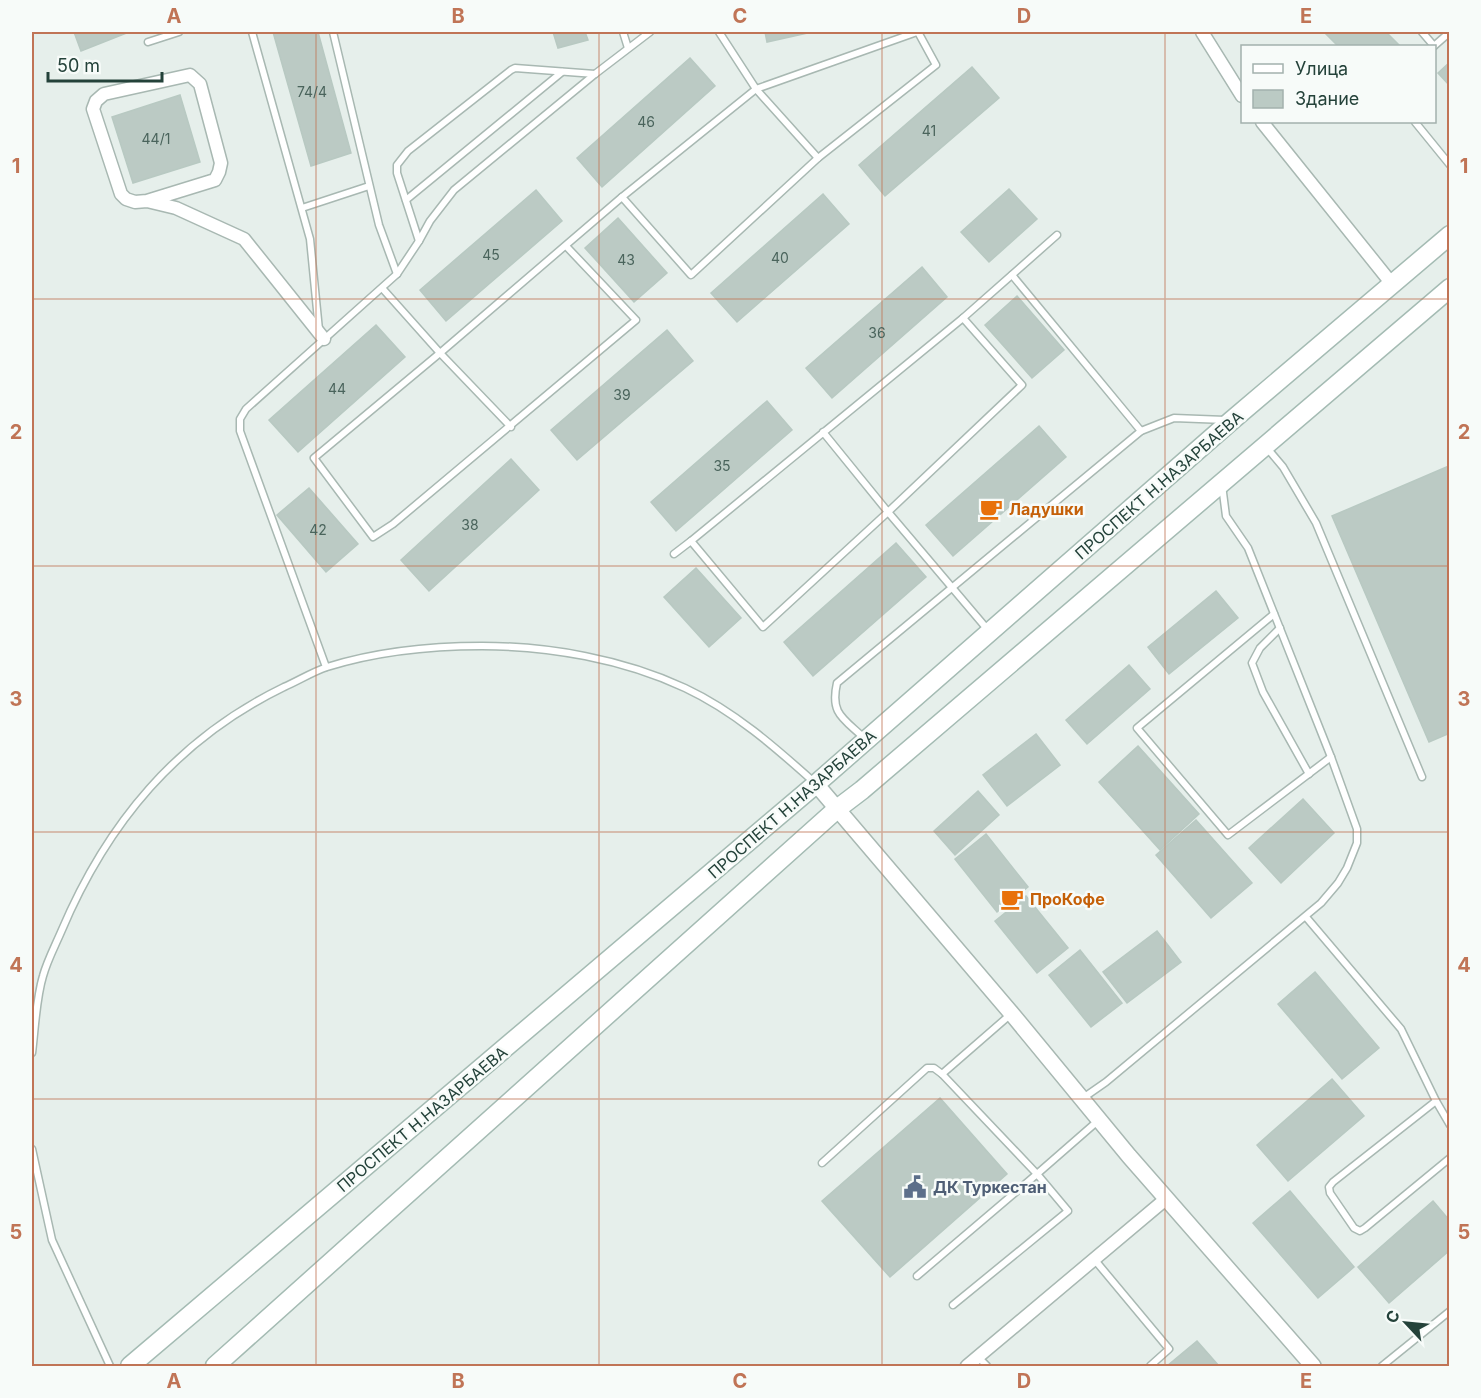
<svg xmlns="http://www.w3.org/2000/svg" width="1481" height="1398" viewBox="0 0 1481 1398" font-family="Inter,sans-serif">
	<rect width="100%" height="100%" fill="#e6efeb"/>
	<g fill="#bbcac4" stroke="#b8c9c2" stroke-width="1.5">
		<polygon points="74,32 129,32 81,51"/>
		<polygon points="273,32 318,32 351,153 311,166"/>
		<polygon points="553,32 585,32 588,40 558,48"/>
		<polygon points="765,32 812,32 767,42"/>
		<polygon points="1324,32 1386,32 1400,46 1338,46"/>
		<polygon points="690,58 715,86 602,187 577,158"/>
		<polygon points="1450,62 1450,86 1438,73"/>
		<polygon points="972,67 999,98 885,196 859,165"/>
		<polygon points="180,95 200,162 133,183 112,117"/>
		<polygon points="1009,189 1037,219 989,262 961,232"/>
		<polygon points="536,190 562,221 446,321 420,290"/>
		<polygon points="823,194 849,224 737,322 711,293"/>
		<polygon points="618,218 667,273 634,302 585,248"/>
		<polygon points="922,267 947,297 832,398 806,368"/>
		<polygon points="1017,296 1064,350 1032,378 985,325"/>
		<polygon points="376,325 405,357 298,452 269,420"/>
		<polygon points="667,330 693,361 577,460 551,430"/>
		<polygon points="767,401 792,430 676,531 651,502"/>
		<polygon points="1039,426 1066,457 953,556 926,525"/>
		<polygon points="511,459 539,490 429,591 401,560"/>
		<polygon points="1449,466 1450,733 1429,742 1332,516"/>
		<polygon points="309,488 358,544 326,572 277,515"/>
		<polygon points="896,543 926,577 813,676 784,642"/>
		<polygon points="696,568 741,618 709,647 664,597"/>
		<polygon points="1216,591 1238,618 1169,674 1148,647"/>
		<polygon points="1129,665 1150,689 1087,744 1066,720"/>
		<polygon points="1036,734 1060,765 1007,806 983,775"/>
		<polygon points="1138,746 1199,814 1160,850 1099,782"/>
		<polygon points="978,791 999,815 955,855 934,831"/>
		<polygon points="1303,799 1334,833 1281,883 1249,848"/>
		<polygon points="1196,820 1252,883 1211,918 1156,855"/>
		<polygon points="986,834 1028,887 997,912 955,859"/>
		<polygon points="1026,896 1068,948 1037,973 995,921"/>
		<polygon points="1157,931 1181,962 1127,1003 1103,972"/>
		<polygon points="1080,950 1122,1003 1091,1027 1049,975"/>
		<polygon points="1315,972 1379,1048 1342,1079 1278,1004"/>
		<polygon points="1332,1079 1364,1116 1288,1181 1257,1145"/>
		<polygon points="940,1098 1007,1174 890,1277 822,1201"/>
		<polygon points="1290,1191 1354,1267 1318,1298 1253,1223"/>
		<polygon points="1433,1201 1450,1221 1450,1250 1389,1303 1358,1267"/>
		<polygon points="1197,1341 1219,1366 1167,1366"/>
	</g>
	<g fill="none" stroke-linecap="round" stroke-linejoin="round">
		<g stroke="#a8b8b2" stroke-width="9">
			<g id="service">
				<polyline points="252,32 310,239 319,330"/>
				<polyline points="333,32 379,225 397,274"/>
				<polyline points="623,32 628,48"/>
				<polyline points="719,32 756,89 818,158"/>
				<polyline points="917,32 756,89 622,197 691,275 818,158 936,65 918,32"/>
				<polyline points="1422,32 1434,46"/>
				<polyline points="148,42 179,32"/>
				<polyline points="1434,46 1450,32"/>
				<polyline points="1415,122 1450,165"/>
				<polyline points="406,200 562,72"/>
				<polyline points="302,208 369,186"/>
				<polyline points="419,241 397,173 397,165 408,151 511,70 515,68 595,74"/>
				<polyline points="1012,275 1141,431"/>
				<polyline points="382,288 440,353 314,458 373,537 393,524 636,320 566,246"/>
				<polyline points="963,318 1057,235"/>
				<polyline points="511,427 440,353 622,197"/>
				<polyline points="823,432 888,512 1022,385 963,318 691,541 763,627 888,512 988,630"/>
				<polyline points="1267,448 1283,467 1316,523 1422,777"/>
				<polyline points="674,554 691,541"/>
				<polyline points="1274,614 1137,728 1228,835 1331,757"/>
				<polyline points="1280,628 1260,648 1252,663 1263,692 1309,774"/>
				<polyline points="326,667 240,431 240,419 246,409 397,274 419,241 430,221 454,190 595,74 650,32"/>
				<path d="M864,738c-21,-20 -34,-24 -27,-55l304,-252 33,-13 51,2"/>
				<polyline points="1306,917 1401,1029 1436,1101 1333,1182 1329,1187 1330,1193 1354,1228 1360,1231 1365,1228 1450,1158"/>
				<polyline points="1011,1014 942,1074 1037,1174 1100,1119"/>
				<path d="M32,1053c3,-24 4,-54 11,-77 4,-15 12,-30 18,-44 46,-109 116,-193 223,-245 14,-6 28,-15 43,-20 48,-15 105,-21 155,-21 67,0 141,13 203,42 49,23 90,59 130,95"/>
				<polyline points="1083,1098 1106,1082 1321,903 1338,883 1347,868 1357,843 1357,829 1331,757 1248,548 1226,516 1222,485"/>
				<polyline points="1436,1101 1450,1125"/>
				<polyline points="32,1149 52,1240 110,1366"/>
				<polyline points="822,1163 927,1068 934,1068 942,1074"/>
				<polyline points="1094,1259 1169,1349 1150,1366"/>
				<polyline points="917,1276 1037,1174 1068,1211 953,1305"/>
				<polyline points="978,1357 987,1366"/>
				<polyline points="1382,1366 1450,1311"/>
			</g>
		</g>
		<g stroke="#a8b8b2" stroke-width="15">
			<g id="minor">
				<polyline points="1202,32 1242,96"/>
				<polyline points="1262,122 1392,284"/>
				<polyline points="147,201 215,180 219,172 221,163 200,84 190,75 104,94 96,101 93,109 121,194 126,199 135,202 147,201 176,208 244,239 324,339"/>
				<polyline points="967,1366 1167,1198"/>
			</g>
		</g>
		<g stroke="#a8b8b2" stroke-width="18">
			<polyline id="tertiary" points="816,784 1012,1014 1129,1156 1313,1366"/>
		</g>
		<g stroke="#a4bbb3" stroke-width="21">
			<g id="secondary">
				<polyline points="130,1366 816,784 1231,421 1450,235"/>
				<polyline points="215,1366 837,809 862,790 1450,288"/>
			</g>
		</g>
		<use href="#service" stroke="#fff" stroke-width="6"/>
		<use href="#minor" stroke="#fff" stroke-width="12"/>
		<use href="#tertiary" stroke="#fff" stroke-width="15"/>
		<use href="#secondary" stroke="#fff" stroke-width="18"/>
	</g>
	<path fill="none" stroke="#c07456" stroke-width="1.5" stroke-opacity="0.55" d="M316,32v1334M599,32v1334M882,32v1334M1165,32v1334M32,299h1418M32,566h1418M32,832h1418M32,1099h1418"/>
	<defs>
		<g id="cafe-bare" transform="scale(1.8)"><path d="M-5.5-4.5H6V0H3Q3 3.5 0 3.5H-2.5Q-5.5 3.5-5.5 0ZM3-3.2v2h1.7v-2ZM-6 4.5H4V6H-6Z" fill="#e8710a" stroke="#f7fbf9" stroke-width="2.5" paint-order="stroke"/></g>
		<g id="civic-bare" transform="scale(1.8)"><path d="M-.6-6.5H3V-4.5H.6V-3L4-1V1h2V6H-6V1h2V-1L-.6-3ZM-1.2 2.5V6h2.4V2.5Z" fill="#5c6f8a" stroke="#f7fbf9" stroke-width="2.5" paint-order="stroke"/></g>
	</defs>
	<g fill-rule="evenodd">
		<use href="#cafe-bare" x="991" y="509"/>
		<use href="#cafe-bare" x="1012" y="899"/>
		<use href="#civic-bare" x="915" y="1187"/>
	</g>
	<g text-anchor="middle" stroke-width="5" stroke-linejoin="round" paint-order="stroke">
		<g font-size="14" fill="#4a645c">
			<text x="312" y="97">74/4</text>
			<text x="646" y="127">46</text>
			<text x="929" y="136">41</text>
			<text x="156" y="144">44/1</text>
			<text x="491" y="260">45</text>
			<text x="780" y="263">40</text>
			<text x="626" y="265">43</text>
			<text x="877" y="338">36</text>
			<text x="337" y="394">44</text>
			<text x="622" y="400">39</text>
			<text x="722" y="471">35</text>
			<text x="470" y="530">38</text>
			<text x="318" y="535">42</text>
		</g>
		<g font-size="16" fill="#24423a" stroke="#f7fbf9">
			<text transform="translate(1159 485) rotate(-41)" y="6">ПРОСПЕКТ Н.НАЗАРБАЕВА</text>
			<text transform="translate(792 804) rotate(-41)" y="6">ПРОСПЕКТ Н.НАЗАРБАЕВА</text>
			<text transform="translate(422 1119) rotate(-40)" y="6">ПРОСПЕКТ Н.НАЗАРБАЕВА</text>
		</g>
		<g font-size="16" font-weight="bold" fill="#c56008" stroke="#f7fbf9" text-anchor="start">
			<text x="1009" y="515">Ладушки</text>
			<text x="1030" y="905">ПроКофе</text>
		</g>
		<g font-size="16" font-weight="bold" fill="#4e5e75" stroke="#f7fbf9" text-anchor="start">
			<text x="933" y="1193">ДК Туркестан</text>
		</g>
	</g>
	<rect width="1481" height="1398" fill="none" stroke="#f7fbf9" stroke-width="66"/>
	<rect x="1241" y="45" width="195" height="78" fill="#f7fbf9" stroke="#a3b1ad" stroke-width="1.5"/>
	<rect x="1253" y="64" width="30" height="9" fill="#ffffff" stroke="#a3b1ad" stroke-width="1.5"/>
	<text x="1295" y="75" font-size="18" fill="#24423a">Улица</text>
	<rect x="1253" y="90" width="30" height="18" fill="#bbcac4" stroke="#a3b1ad" stroke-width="1.5"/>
	<text x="1295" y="105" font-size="18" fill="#24423a">Здание</text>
	<g transform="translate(1406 1323) rotate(296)" stroke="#f7fbf9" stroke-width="4.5" paint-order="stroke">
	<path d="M0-4.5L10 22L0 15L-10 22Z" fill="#24423a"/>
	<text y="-9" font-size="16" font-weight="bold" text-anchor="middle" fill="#24423a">С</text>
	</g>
	<path d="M48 72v9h114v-9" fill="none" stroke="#24423a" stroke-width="3"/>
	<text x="57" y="72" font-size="18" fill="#24423a" stroke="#f7fbf9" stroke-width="4.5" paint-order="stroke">50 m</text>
	<rect x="33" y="33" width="1415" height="1332" fill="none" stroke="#c07456" stroke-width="2"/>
	<g font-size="20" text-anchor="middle" font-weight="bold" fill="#c07456">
		<text x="174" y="23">A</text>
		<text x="458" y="23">B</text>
		<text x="740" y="23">C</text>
		<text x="1024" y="23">D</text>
		<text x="1306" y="23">E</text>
		<text x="16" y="173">1</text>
		<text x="1464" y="173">1</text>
		<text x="16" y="439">2</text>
		<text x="1464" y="439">2</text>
		<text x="16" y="706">3</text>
		<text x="1464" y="706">3</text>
		<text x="16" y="972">4</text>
		<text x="1464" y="972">4</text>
		<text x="16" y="1239">5</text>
		<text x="1464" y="1239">5</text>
		<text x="174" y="1388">A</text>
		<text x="458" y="1388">B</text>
		<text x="740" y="1388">C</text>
		<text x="1024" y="1388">D</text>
		<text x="1306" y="1388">E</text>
	</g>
</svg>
